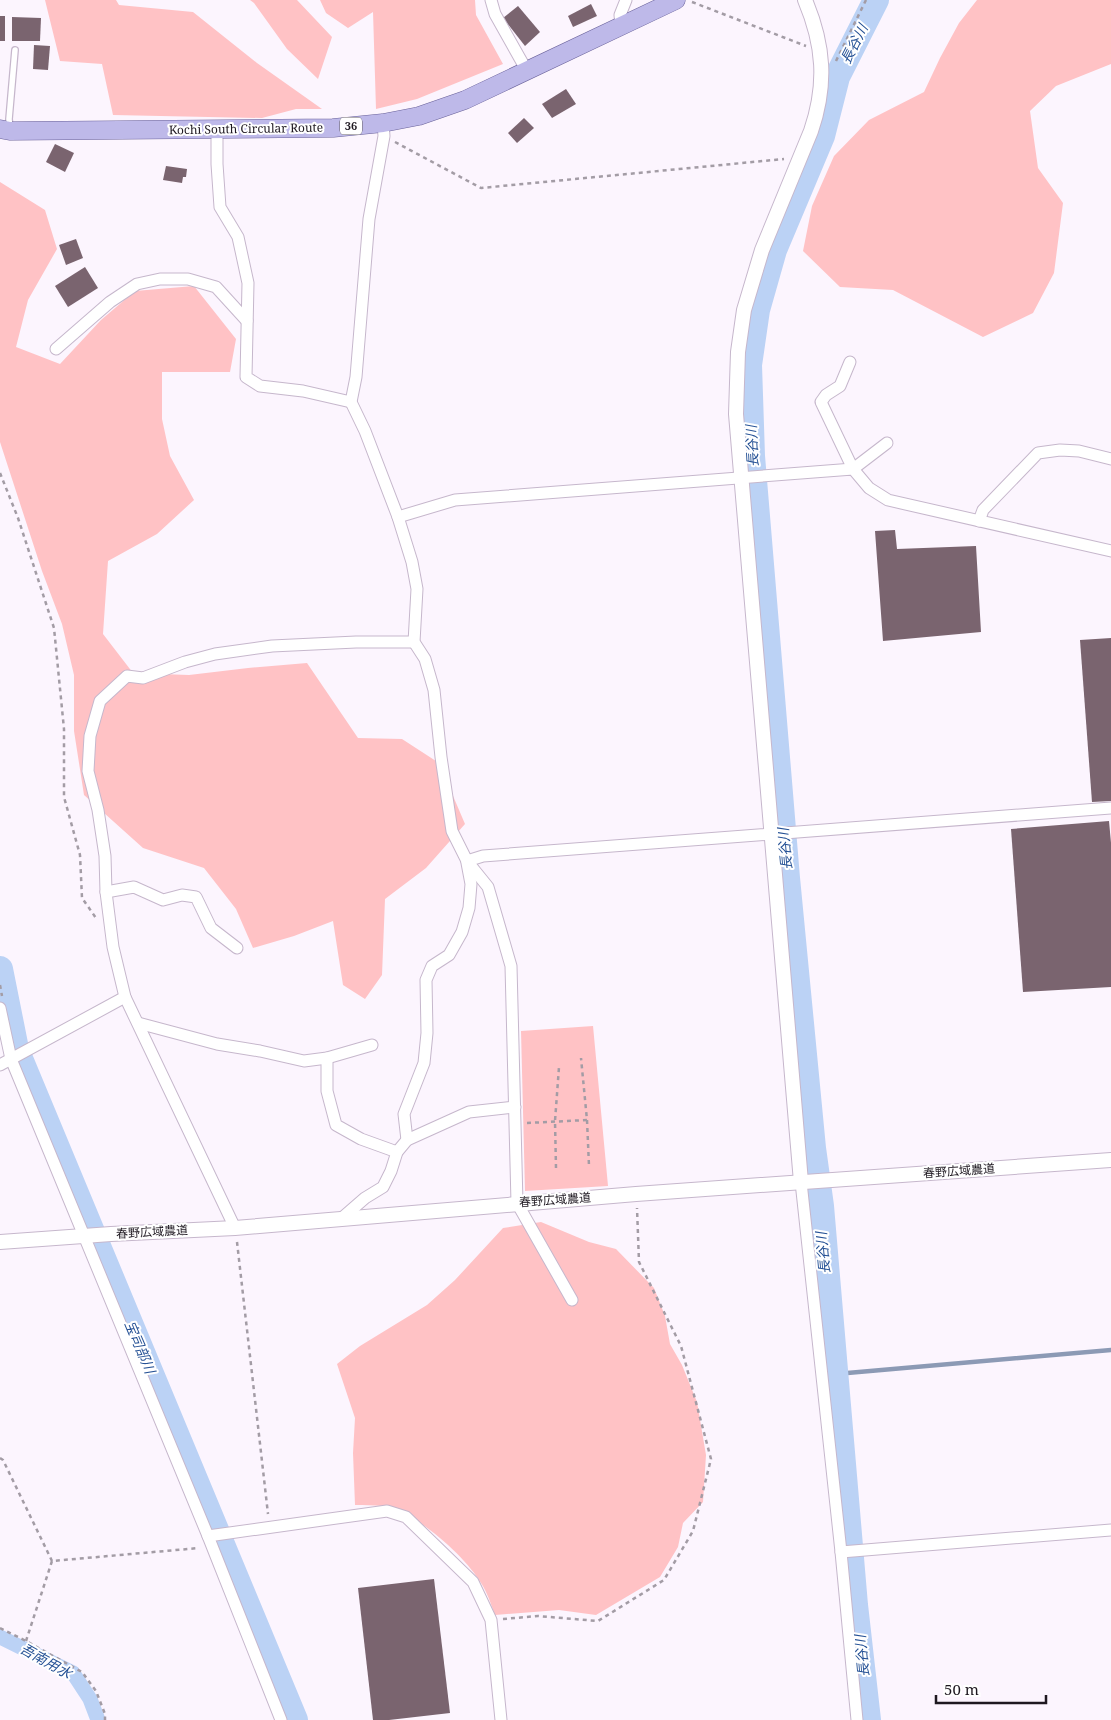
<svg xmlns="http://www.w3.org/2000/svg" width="1111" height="1720" viewBox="0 0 1111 1720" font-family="'Noto Serif','Noto Sans JP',serif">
	<rect width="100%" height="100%" fill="#fcf5fe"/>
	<g fill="#ffc2c5">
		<polygon points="45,0 116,0 119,5 193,12 257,63 322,109 296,109 262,118 113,115 102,64 60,61"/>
		<polygon points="250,0 297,0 332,37 318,79 287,49 254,3"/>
		<polygon points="320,0 475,0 476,15 503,64 417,99 376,109 373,12 348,28 326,13"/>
		<polygon points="977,0 1111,0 1111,64 1056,86 1030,111 1038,168 1063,203 1054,273 1033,313 983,337 893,290 840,287 803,251 812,206 834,156 869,120 924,92 940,58 959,23"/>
		<polygon points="0,182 45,210 57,249 28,300 16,347 60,364 101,320 135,291 194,286 236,339 230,372 162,372 162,419 170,456 194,500 157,534 108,561 103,634 133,673 189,675 248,668 307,663 358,738 402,739 439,763 465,824 426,868 385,899 382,975 365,999 343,985 333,921 294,936 253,948 236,909 204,868 143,848 84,795 74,731 74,675 62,624 42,571 0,442"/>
		<polygon points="593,1026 608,1186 525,1191 521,1031"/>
		<path d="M541,1222l48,20 27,7 38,39 11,28 5,28 12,21 15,37 9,53 -3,47 -20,21 -5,24 -18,30 -64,38 -37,-5 -64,5c-4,-11 -8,-23 -14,-32 -16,-27 -67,-73 -99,-77 -8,-1 -18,-1 -27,-1l-2,-52 2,-35 -18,-54 23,-18 67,-41 28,-25 48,-52z"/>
	</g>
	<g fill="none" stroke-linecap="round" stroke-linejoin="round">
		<polyline stroke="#8c9ab5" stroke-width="4.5" points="836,1374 1111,1350"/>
		<polyline stroke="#bbd2f5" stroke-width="15" points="0,1637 73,1673 90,1699 98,1720"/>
		<g stroke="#bbd2f5" stroke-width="26">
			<polyline points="0,969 16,1049 295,1720"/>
			<polyline points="868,1720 855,1605 821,1206 813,1148 787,878 752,456 749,365 757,310 774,250 822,136 837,77 876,0"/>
		</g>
	</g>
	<g fill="#7a646f">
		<polygon points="591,4 597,16 573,27 568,16"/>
		<polygon points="518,6 540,32 525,46 503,18"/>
		<rect x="0" y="16" width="5" height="25"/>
		<polygon points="12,17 41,18 40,41 12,41"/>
		<polygon points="34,45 50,46 48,70 33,69"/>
		<polygon points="566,89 576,104 552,118 542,104"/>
		<polygon points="524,118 534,128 517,143 508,133"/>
		<polygon points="55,144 74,153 65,172 46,162"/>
		<polygon points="166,166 187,169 186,177 183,177 182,183 163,180"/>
		<polygon points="76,239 83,258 66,265 59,245"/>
		<polygon points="85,267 98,288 68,307 55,286"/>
		<polygon points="895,530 897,549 976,546 981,632 883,641 875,531"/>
		<polygon points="1111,638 1111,801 1092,802 1080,640"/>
		<polygon points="1109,821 1111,843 1111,987 1023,992 1011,829"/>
		<polygon points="434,1579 450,1713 389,1720 373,1720 358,1588"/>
	</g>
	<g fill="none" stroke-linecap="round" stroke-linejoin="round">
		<g stroke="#c6b7cc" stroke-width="8">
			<polyline id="service" points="10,129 9,119 15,50"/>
		</g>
		<g stroke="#c6b7cc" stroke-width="13">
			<g id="minor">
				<polyline points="491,0 495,14 527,71"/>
				<polyline points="621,26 620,15 626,0"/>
				<polyline points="383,123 384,136 369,219 356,377 351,402 365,431 398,517 412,562 417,589 414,642 425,659 434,690 441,757 452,831 467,861 488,887 511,966 517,1203 572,1300"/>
				<polyline points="217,129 217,164 220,207 238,237 248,283 246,377 260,386 303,391 351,402"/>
				<polyline points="56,349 110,302 137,284 160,279 188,279 216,287 247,321"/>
				<polyline points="850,362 840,386 826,395 821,402 853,469 887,443"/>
				<polyline points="398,517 455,500 853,469 869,488 888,500 1111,551"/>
				<polyline points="979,521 983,510 1038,453 1060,450 1079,451 1111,459"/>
				<polyline points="467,861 483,856 1111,808"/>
				<polyline points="106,892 134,887 163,900 182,895 196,897 211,928 237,948"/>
				<polyline points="0,1008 11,1059 208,1536 281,1720"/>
				<polyline points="138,1023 217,1044 260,1051 304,1061 327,1058 372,1045"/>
				<polyline points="327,1058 327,1091 336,1125 361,1139 397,1152"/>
				<polyline points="0,1065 125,997"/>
				<polyline points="407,1140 404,1114 424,1063 427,1033 426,980 432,966 449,955 462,932 469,908 471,884 467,863"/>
				<polyline points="801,1182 841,1552 857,1720"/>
				<polyline points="342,1218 365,1198 383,1187 391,1171 397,1152 407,1140 469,1112 515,1107"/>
				<polyline points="235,1228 125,997 113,947 106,892 105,856 98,810 88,771 90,736 100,701 127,676 143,678 185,662 215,654 272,646 356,642 414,642"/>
				<polyline points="208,1536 387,1511 406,1517 473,1582 491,1620 501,1720"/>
				<polyline points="841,1552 1111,1530"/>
			</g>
		</g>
		<g stroke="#c6b7cc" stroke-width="16">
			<g id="tertiary">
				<path d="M801,1182l-65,-768 2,-62 6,-42 18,-60 49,-119c16,-47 13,-86 -6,-131"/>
				<polyline points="0,1242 111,1234 235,1228 636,1194 1111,1160"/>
			</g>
		</g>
		<g stroke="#6a629a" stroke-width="19">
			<polyline id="primary" points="0,129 10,131 333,128 383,123 419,116 465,100 676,0"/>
		</g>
		<g stroke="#a39ca5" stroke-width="2.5" stroke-dasharray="4 4" stroke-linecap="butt">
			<polyline points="692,2 806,46"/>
			<polyline points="836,61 866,0"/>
			<polyline points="395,142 481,188 784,159"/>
			<polyline points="0,473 18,518 54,628 64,729 64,797 80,855 82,898 96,918"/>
			<polyline points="0,985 2,996"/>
			<polyline points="587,1120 589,1166"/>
			<polyline points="527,1123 587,1120 581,1058"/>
			<polyline points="556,1168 555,1121 559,1067"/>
			<polyline points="237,1242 268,1514"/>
			<polyline points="0,1458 3,1460 52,1561"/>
			<polyline points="503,1619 538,1616 598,1621 664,1580 693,1531 711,1459 681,1346 639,1262 637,1208"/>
			<polyline points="0,1628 26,1641 82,1672 96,1691 105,1714 105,1720"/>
			<polyline points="26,1641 52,1561 199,1548"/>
		</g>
		<use href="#service" stroke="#fff" stroke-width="5.5"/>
		<use href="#minor" stroke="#fff" stroke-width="11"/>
		<use href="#tertiary" stroke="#fff" stroke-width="14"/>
		<use href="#primary" stroke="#beb9e9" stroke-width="18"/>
	</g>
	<g text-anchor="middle" stroke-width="4" stroke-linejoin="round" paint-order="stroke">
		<rect fill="#fff" stroke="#625d63" stroke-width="1" x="340" y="117.5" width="22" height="17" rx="4"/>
		<g font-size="11" font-weight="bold" fill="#1e1820">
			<text x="351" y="130">36</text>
		</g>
		<g font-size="12" fill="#1e1820" stroke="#fff">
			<text transform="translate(246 129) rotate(-1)" y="4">Kochi South Circular Route</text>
			<text transform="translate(959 1171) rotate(-4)" y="4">春野広域農道</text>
			<text transform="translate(555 1200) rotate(-4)" y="4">春野広域農道</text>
			<text transform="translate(152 1232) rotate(-3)" y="4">春野広域農道</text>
		</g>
		<g font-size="14" font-style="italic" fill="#255195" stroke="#fff">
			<text transform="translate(854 44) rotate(-63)" y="5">長谷川</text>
			<text transform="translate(752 446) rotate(-93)" y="5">長谷川</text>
			<text transform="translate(785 849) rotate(-95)" y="5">長谷川</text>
			<text transform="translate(823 1253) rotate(-95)" y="5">長谷川</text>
			<text transform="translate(140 1347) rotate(67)" y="5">宝司部川</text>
			<text transform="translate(862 1656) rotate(-95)" y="5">長谷川</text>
			<text transform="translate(46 1661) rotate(29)" y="5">吾南用水</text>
		</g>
	</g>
	<path d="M936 1695v8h110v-8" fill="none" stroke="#1e1820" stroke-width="2.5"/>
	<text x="944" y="1695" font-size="15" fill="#1e1820" stroke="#ffffff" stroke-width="4" paint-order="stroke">50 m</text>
</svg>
